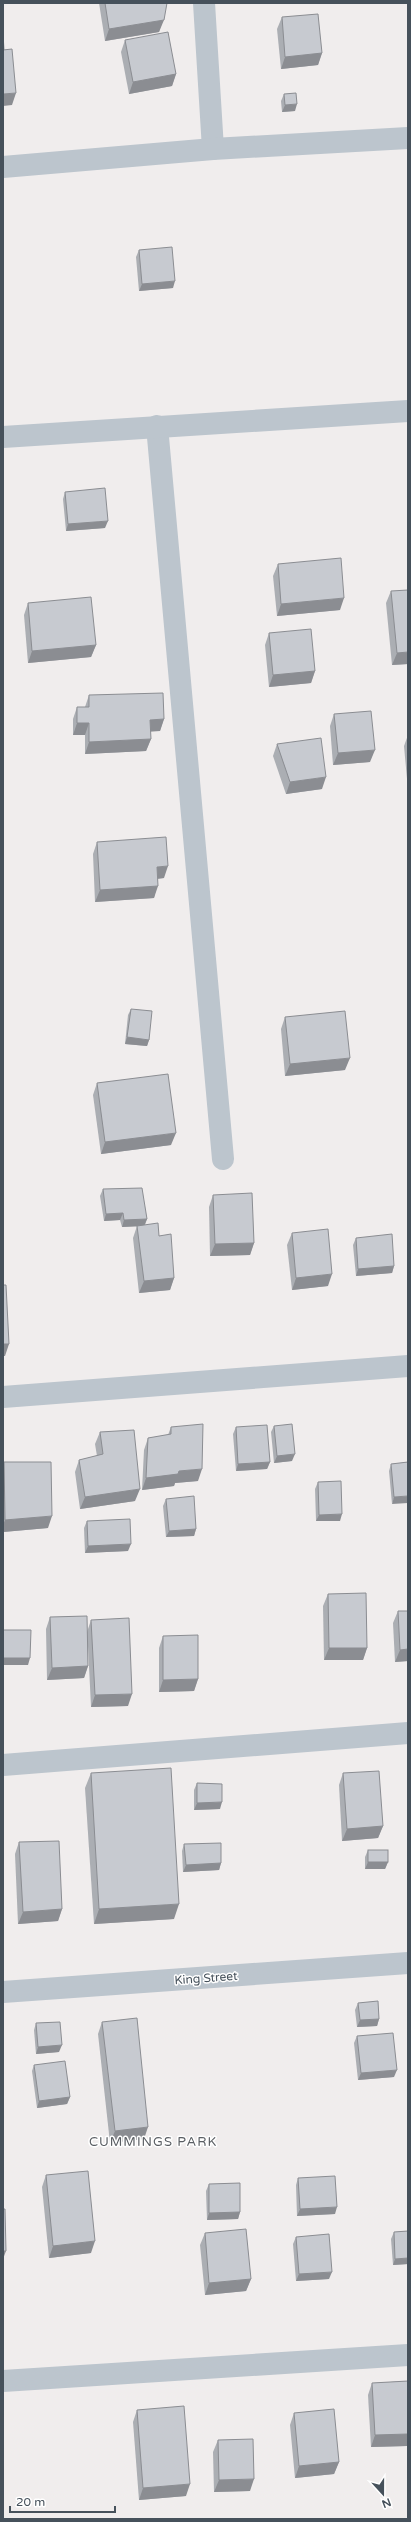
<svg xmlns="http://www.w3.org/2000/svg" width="411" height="2522" viewBox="0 0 411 2522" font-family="'Varela Round',sans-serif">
	<rect width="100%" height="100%" fill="#f0eded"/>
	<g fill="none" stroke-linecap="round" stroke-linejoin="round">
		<g stroke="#bcc5cd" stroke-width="22">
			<polyline points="204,3 213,149"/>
			<polyline points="3,167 213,149 408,138"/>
			<polyline points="157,426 223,1159"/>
			<polyline points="3,437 408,411"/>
			<polyline points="3,1397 408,1366"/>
			<polyline points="3,1765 408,1733"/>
			<polyline points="3,1992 408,1963"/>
			<polyline points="3,2381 408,2355"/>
		</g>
	</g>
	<g fill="#abaeb3">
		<polygon points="99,3 167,3 159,32 105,41"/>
		<polygon points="282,17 322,53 318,65 281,69 277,29"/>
		<polygon points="125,40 176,74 172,86 129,94 121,52"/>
		<polygon points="284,94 295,111 282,112 281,101"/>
		<polygon points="139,250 173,288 139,291 136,257"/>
		<polygon points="65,492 105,528 66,531 63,499"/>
		<polygon points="278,564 340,610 277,616 273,576"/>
		<polygon points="391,591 408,664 392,665 386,603"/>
		<polygon points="28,603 96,645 91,657 28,663 24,615"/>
		<polygon points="269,633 315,671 311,683 269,687 265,645"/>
		<polygon points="89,695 164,719 160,731 150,731 151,739 146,751 85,754 85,735 73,735 73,719 77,707 85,707"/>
		<polygon points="334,714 370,762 333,765 330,726"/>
		<polygon points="408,735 408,790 404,746"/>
		<polygon points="277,744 322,789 286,794 273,756"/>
		<polygon points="408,822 408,838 407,825"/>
		<polygon points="97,842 164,878 158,879 154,898 95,902 93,854"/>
		<polygon points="131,1009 149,1040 147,1046 125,1044 128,1015"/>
		<polygon points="285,1017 345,1070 285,1076 281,1029"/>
		<polygon points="97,1083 171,1145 101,1154 93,1095"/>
		<polygon points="103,1189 147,1219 145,1225 159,1236 174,1278 170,1290 139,1293 133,1238 137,1226 138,1226 122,1227 120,1220 104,1221 100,1196"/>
		<polygon points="213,1195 254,1243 250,1255 210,1256 209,1207"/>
		<polygon points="292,1233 328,1286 292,1290 287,1245"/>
		<polygon points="356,1238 394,1266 392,1273 356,1276 353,1245"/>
		<polygon points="274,1426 292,1461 274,1463 271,1432"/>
		<polygon points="171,1427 198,1481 175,1483 174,1486 142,1490 144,1450 148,1438 168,1435"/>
		<polygon points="236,1427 270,1462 267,1469 236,1471 233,1434"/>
		<polygon points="100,1432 135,1501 80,1509 75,1472 79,1460 97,1456 95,1444"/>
		<polygon points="4,1462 48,1528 3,1532 3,1466"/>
		<polygon points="408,1462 392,1504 389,1471 391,1464"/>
		<polygon points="318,1482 340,1521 316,1521 315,1489"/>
		<polygon points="166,1499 196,1529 194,1536 166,1537 163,1506"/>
		<polygon points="87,1521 128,1551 85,1553 84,1528"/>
		<polygon points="328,1594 367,1648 363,1660 324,1660 323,1606"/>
		<polygon points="398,1611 408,1661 395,1662 393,1623"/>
		<polygon points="50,1617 87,1632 91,1620 128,1706 91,1707 88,1646 88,1666 84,1678 47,1680 46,1629"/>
		<polygon points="163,1636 198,1679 194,1691 159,1692 159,1648"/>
		<polygon points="91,1773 174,1919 94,1924 85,1788"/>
		<polygon points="343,1773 383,1826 378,1838 342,1841 339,1785"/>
		<polygon points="197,1783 220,1809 194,1810 194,1790"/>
		<polygon points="19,1842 62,1909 58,1921 18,1924 15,1854"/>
		<polygon points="184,1844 221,1863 219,1870 183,1872 182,1851"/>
		<polygon points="368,1850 388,1862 385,1869 365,1869 365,1857"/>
		<polygon points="358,2003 379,2019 377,2026 357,2027 355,2010"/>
		<polygon points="102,2022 144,2139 110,2143 98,2034"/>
		<polygon points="36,2023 59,2052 36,2054 34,2030"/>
		<polygon points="357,2036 394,2077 358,2080 354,2043"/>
		<polygon points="34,2065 70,2097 67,2104 37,2108 32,2071"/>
		<polygon points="46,2175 91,2253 49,2258 42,2187"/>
		<polygon points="298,2178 335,2214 297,2216 296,2185"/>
		<polygon points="209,2184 240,2212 238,2219 207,2220 206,2191"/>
		<polygon points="408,2231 408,2264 393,2265 391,2239 394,2232"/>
		<polygon points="205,2233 251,2279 246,2291 205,2295 200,2245"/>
		<polygon points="296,2237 329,2279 296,2281 293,2244"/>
		<polygon points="408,2381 408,2443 407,2446 371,2447 368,2395 372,2383"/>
		<polygon points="137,2410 186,2496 139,2500 133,2422"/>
		<polygon points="294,2413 339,2462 334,2474 295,2478 290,2425"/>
		<polygon points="218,2440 250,2491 214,2492 213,2452"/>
	</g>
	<g fill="#8b8d92">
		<polygon points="164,20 159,32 105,41 109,29"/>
		<polygon points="322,53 318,65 281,69 285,57"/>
		<polygon points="176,74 172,86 129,94 133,82"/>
		<polygon points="16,93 12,105 3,106 3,94"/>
		<polygon points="297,104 295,111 282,112 285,105"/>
		<polygon points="175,281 173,288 139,291 142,284"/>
		<polygon points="108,521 105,528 66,531 68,524"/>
		<polygon points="344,598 340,610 277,616 281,604"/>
		<polygon points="96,645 91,657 28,663 32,651"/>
		<polygon points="408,652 408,664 392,665 397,653"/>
		<polygon points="315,671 311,683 269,687 273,675"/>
		<polygon points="164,719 160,731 146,732 150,720"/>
		<polygon points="77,723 89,723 85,735 73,735"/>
		<polygon points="151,739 146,751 85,754 89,742"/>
		<polygon points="375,750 370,762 333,765 338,753"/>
		<polygon points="326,777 322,789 286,794 290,782"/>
		<polygon points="168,866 164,878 152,879 157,867"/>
		<polygon points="158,886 154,898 95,902 100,890"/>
		<polygon points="127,1037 149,1040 147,1046 125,1044"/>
		<polygon points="350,1058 345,1070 285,1076 290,1064"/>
		<polygon points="176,1133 171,1145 101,1154 105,1142"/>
		<polygon points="123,1213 120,1220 104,1221 106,1214"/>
		<polygon points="147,1219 144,1226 122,1227 124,1220"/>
		<polygon points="254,1243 250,1255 210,1256 215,1244"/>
		<polygon points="394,1266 392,1273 356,1276 358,1269"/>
		<polygon points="332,1274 328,1286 292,1290 296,1278"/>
		<polygon points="174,1278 170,1290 139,1293 144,1281"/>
		<polygon points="3,1344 9,1344 5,1356 3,1356"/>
		<polygon points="295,1454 292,1461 274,1463 277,1456"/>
		<polygon points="270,1462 267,1469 236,1471 238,1464"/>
		<polygon points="202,1469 198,1481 175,1483 174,1486 142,1490 146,1478 179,1471"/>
		<polygon points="140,1489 135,1501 80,1509 85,1497"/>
		<polygon points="408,1496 408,1503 392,1504 394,1497"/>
		<polygon points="342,1514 340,1521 316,1521 319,1515"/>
		<polygon points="52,1516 48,1528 3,1532 3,1525 5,1520"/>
		<polygon points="196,1529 194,1536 166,1537 169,1531"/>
		<polygon points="131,1544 128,1551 85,1553 88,1546"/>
		<polygon points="329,1648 367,1648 363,1660 324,1660"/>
		<polygon points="408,1649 408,1661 395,1662 400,1650"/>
		<polygon points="3,1658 30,1658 28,1665 3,1665"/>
		<polygon points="88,1666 84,1678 47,1680 52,1668"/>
		<polygon points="198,1679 194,1691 159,1692 163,1680"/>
		<polygon points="132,1694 128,1706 91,1707 95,1695"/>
		<polygon points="222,1802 220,1809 194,1810 197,1803"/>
		<polygon points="383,1826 378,1838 342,1841 347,1829"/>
		<polygon points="368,1862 388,1862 385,1869 365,1869"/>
		<polygon points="221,1863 219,1870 183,1872 186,1865"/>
		<polygon points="179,1904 174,1919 94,1924 99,1909"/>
		<polygon points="62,1909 58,1921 18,1924 23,1912"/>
		<polygon points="379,2019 377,2026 357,2027 360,2020"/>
		<polygon points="62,2045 59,2052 36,2054 38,2047"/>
		<polygon points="397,2070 394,2077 358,2080 361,2073"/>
		<polygon points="70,2097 67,2104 37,2108 39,2101"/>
		<polygon points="148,2127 144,2139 110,2143 115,2131"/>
		<polygon points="337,2207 335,2214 297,2216 300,2209"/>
		<polygon points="240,2212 238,2219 207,2220 209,2213"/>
		<polygon points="95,2241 91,2253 49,2258 53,2246"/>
		<polygon points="3,2251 6,2251 3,2259"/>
		<polygon points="408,2258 408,2264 393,2265 395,2259"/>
		<polygon points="332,2272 329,2279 296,2281 299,2274"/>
		<polygon points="251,2279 246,2291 205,2295 209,2283"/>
		<polygon points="408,2434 408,2443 407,2446 371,2447 375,2435"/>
		<polygon points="339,2462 334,2474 295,2478 299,2466"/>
		<polygon points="254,2479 250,2491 214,2492 219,2480"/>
		<polygon points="190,2484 186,2496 139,2500 143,2488"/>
	</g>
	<g fill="#c7cad0" stroke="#8b8d92">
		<polygon points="105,3 167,3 164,20 109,29"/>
		<polygon points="318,14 322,53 285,57 282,17"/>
		<polygon points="168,32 176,74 133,82 125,40"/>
		<polygon points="3,34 4,50 3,50"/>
		<polygon points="12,49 16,93 3,94 3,50"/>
		<polygon points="296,93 297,104 285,105 284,94"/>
		<polygon points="172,247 175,281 142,284 139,250"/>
		<polygon points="105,488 108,521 68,524 65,492"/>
		<polygon points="341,558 344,598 281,604 278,564"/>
		<polygon points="408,590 408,652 397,653 391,591"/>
		<polygon points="91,597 96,645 32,651 28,603"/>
		<polygon points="311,629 315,671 273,675 269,633"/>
		<polygon points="163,693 164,719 150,720 151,739 89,742 89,723 77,723 77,707 89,707 89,695"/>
		<polygon points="371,711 375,750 338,753 334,714"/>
		<polygon points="321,738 326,777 290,782 277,744"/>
		<polygon points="166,837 168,866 157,867 158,886 100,890 97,842"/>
		<polygon points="131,1009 152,1011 149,1040 127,1037"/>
		<polygon points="345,1011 350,1058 290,1064 285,1017"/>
		<polygon points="168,1074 176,1133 105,1142 97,1083"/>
		<polygon points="142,1188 147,1219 124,1220 123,1213 106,1214 103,1189"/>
		<polygon points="252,1193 254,1243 215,1244 213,1195"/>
		<polygon points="158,1223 159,1236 171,1234 174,1278 144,1281 137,1226"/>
		<polygon points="328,1229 332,1274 296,1278 292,1233"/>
		<polygon points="392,1234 394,1266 358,1269 356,1238"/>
		<polygon points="3,1285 6,1285 9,1344 3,1344"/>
		<polygon points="203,1424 202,1469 179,1471 178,1474 146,1478 148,1438 171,1434 171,1427"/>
		<polygon points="292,1424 295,1454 277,1456 274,1426"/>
		<polygon points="267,1425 270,1462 238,1464 236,1427"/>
		<polygon points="134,1430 140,1489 85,1497 79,1460 103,1454 100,1432"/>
		<polygon points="4,1462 51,1462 52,1516 5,1520"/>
		<polygon points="408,1462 408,1496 394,1497 391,1464"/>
		<polygon points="341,1481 342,1514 319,1515 318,1482"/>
		<polygon points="194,1496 196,1529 169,1531 166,1499"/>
		<polygon points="130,1519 131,1544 88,1546 87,1521"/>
		<polygon points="366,1593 367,1648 329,1648 328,1594"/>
		<polygon points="398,1611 408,1611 408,1649 400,1650"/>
		<polygon points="87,1616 88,1666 52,1668 50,1617"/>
		<polygon points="129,1618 132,1694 95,1695 91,1620"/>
		<polygon points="3,1630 31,1630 30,1658 3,1658"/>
		<polygon points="198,1635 198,1679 163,1680 163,1636"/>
		<polygon points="171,1768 179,1904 99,1909 91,1773"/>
		<polygon points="379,1771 383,1826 347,1829 343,1773"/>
		<polygon points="197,1783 222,1784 222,1802 197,1803"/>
		<polygon points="59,1841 62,1909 23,1912 19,1842"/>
		<polygon points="221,1843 221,1863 186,1865 184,1844"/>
		<rect x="368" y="1850" width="20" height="12"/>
		<polygon points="378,2001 379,2019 360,2020 358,2003"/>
		<polygon points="137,2018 148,2127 115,2131 102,2022"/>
		<polygon points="60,2022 62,2045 38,2047 36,2023"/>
		<polygon points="393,2033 397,2070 361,2073 357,2036"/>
		<polygon points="65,2061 70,2097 39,2101 34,2065"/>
		<polygon points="88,2171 95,2241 53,2246 46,2175"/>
		<polygon points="335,2176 337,2207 300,2209 298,2178"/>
		<polygon points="240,2183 240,2212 209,2213 209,2184"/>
		<polygon points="3,2209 5,2209 6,2251 3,2251"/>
		<polygon points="246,2229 251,2279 209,2283 205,2233"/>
		<polygon points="408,2231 408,2258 395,2259 394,2232"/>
		<polygon points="329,2234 332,2272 299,2274 296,2237"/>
		<polygon points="408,2381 408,2434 375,2435 372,2383"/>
		<polygon points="184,2406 190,2484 143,2488 137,2410"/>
		<polygon points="334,2409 339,2462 299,2466 294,2413"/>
		<polygon points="253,2439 254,2479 219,2480 218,2440"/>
	</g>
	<g text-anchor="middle" stroke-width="3" stroke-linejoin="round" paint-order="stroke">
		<g font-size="12" fill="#46515b" stroke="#fff">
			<text transform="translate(206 1978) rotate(-4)" y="4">King Street</text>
		</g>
		<g font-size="13" letter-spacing="1" fill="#5a5e63" stroke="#fff">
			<text x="153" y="2146">CUMMINGS PARK</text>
		</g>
	</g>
	<rect width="411" height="2522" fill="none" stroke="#46515b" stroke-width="8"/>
	<g transform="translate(383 2494) rotate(159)" stroke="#ffffff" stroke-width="3" paint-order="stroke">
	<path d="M0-3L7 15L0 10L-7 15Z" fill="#46515b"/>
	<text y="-6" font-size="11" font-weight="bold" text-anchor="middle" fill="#46515b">N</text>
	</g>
	<path d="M10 2506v6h105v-6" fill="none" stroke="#46515b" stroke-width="2"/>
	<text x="16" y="2506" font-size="12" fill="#46515b" stroke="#ffffff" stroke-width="3" paint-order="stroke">20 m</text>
</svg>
